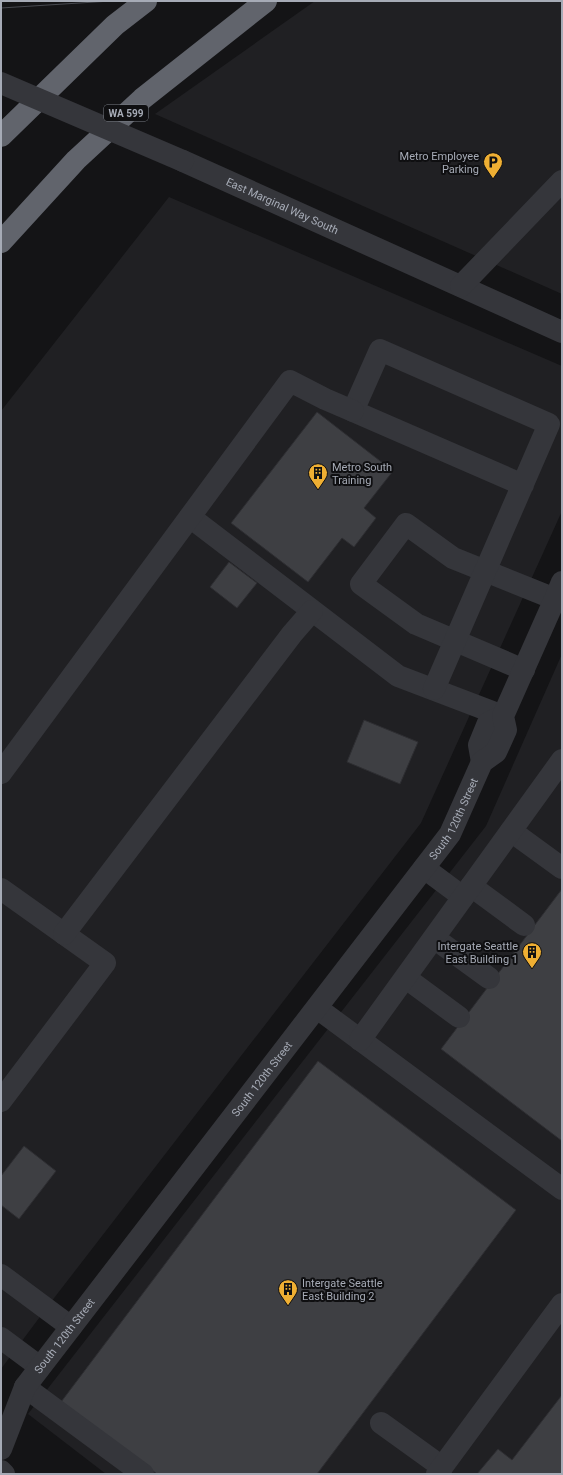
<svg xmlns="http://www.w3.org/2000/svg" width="563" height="1475" viewBox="0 0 563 1475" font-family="Roboto,sans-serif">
	<rect width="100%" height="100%" fill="#141416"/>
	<g fill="#202023">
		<polygon points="315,1 562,1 562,294 155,114"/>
		<polygon points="169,197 562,366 562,511 421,823 51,1302 1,1369 1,411"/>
		<polygon points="562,654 562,1474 106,1474 28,1414 486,826"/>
	</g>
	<g fill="#3e3f43" stroke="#2e2e32">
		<polygon points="317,412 393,471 364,508 376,518 354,547 342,538 308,582 231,523"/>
		<polygon points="229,562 257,583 237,608 210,587"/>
		<polygon points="364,720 418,742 400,784 347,762"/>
		<polygon points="562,889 562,1141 441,1049"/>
		<polygon points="318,1061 516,1210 317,1474 157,1474 61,1402"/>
		<polygon points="24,1146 56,1171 19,1219 1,1205 1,1176"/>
		<polygon points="562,1395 562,1474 477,1474 498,1449 512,1460"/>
	</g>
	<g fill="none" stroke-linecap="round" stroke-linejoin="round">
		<g stroke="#35363b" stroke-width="22">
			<path id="s1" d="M183,161l379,171"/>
			<polyline points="461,286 562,181"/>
			<polyline points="190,517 398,676 503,716"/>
			<polyline points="524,670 416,624 361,584 406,524 453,558 555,599"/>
			<polyline points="434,689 549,424 380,350 353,411 523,485"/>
			<polyline points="482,762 479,745 488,723 503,716"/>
			<polyline points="1,773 290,381 325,399 353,411"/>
			<polyline points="511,831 562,868"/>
			<polyline points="424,868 463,897"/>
			<polyline points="471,886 524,925"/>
			<polyline points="1,889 105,963 1,1101"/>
			<polyline points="64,934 292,634 312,611"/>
			<polyline points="434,938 489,978"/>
			<polyline points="406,978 459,1017"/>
			<polyline points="317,1008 562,1189"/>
			<polyline points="360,1040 562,760"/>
			<polyline points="1,1275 71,1327"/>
			<polyline points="1,1338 40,1367"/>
			<polyline points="25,1387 143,1474"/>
			<polyline points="381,1423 442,1467"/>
			<path id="s2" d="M1,1449l24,-62 425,-553 32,-72 14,-10 10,-22 -3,-14 52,-117 7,-17"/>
			<polyline points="1,1471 4,1474"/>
			<polyline points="437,1474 562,1304"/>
		</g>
		<g stroke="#61646c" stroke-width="22">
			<polyline points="1,136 115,25 146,1"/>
			<polyline points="1,242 76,160 142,99 266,1"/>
		</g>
		<polyline stroke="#484a50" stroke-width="1" points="1,8 111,1"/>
		<polyline stroke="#35363b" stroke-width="22" points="1,83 183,161"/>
	</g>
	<defs>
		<g id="parking-pin" transform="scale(1)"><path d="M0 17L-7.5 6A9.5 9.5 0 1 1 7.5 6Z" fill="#efaf33" stroke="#0f0f11"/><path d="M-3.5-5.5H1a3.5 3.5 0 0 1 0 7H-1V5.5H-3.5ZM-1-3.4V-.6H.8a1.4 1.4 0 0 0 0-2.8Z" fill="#111"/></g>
		<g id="building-pin" transform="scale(1)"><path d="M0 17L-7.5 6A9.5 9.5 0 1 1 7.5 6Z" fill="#efaf33" stroke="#0f0f11"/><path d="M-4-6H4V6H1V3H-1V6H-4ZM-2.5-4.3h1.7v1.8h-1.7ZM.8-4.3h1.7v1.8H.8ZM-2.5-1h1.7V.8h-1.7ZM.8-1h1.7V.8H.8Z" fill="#111"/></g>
	</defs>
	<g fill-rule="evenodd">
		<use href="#parking-pin" x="493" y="162"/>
		<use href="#building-pin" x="318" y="473"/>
		<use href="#building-pin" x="532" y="952"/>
		<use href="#building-pin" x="288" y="1289"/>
	</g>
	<g text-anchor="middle" stroke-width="4" stroke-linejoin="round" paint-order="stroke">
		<rect fill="#0f0f11" stroke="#797c84" stroke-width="1" x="104" y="105" width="44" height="16" rx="3"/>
		<g font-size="10" font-weight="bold" fill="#a6abb6">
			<text x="126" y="117">WA 599</text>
		</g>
		<g font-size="11" fill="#a6abb6" stroke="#0f0f11" text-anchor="end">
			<text x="479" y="160">Metro Employee<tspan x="479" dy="13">Parking</tspan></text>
			<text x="332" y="471" text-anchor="start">Metro South<tspan x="332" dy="13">Training</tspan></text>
			<text x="518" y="950">Intergate Seattle<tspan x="518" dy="13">East Building 1</tspan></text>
			<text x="302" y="1287" text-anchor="start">Intergate Seattle<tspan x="302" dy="13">East Building 2</tspan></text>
		</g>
		<g font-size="11" fill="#a6abb6" stroke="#0f0f11">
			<text dy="4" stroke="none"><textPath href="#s1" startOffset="109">East Marginal Way South</textPath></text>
			<text dy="4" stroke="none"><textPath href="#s2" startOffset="779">South 120th Street</textPath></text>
			<text dy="4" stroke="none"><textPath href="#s2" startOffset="455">South 120th Street</textPath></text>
			<text dy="4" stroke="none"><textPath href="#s2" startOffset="131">South 120th Street</textPath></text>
		</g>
	</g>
	<rect width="563" height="1475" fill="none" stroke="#a6abb6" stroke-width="4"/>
</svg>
